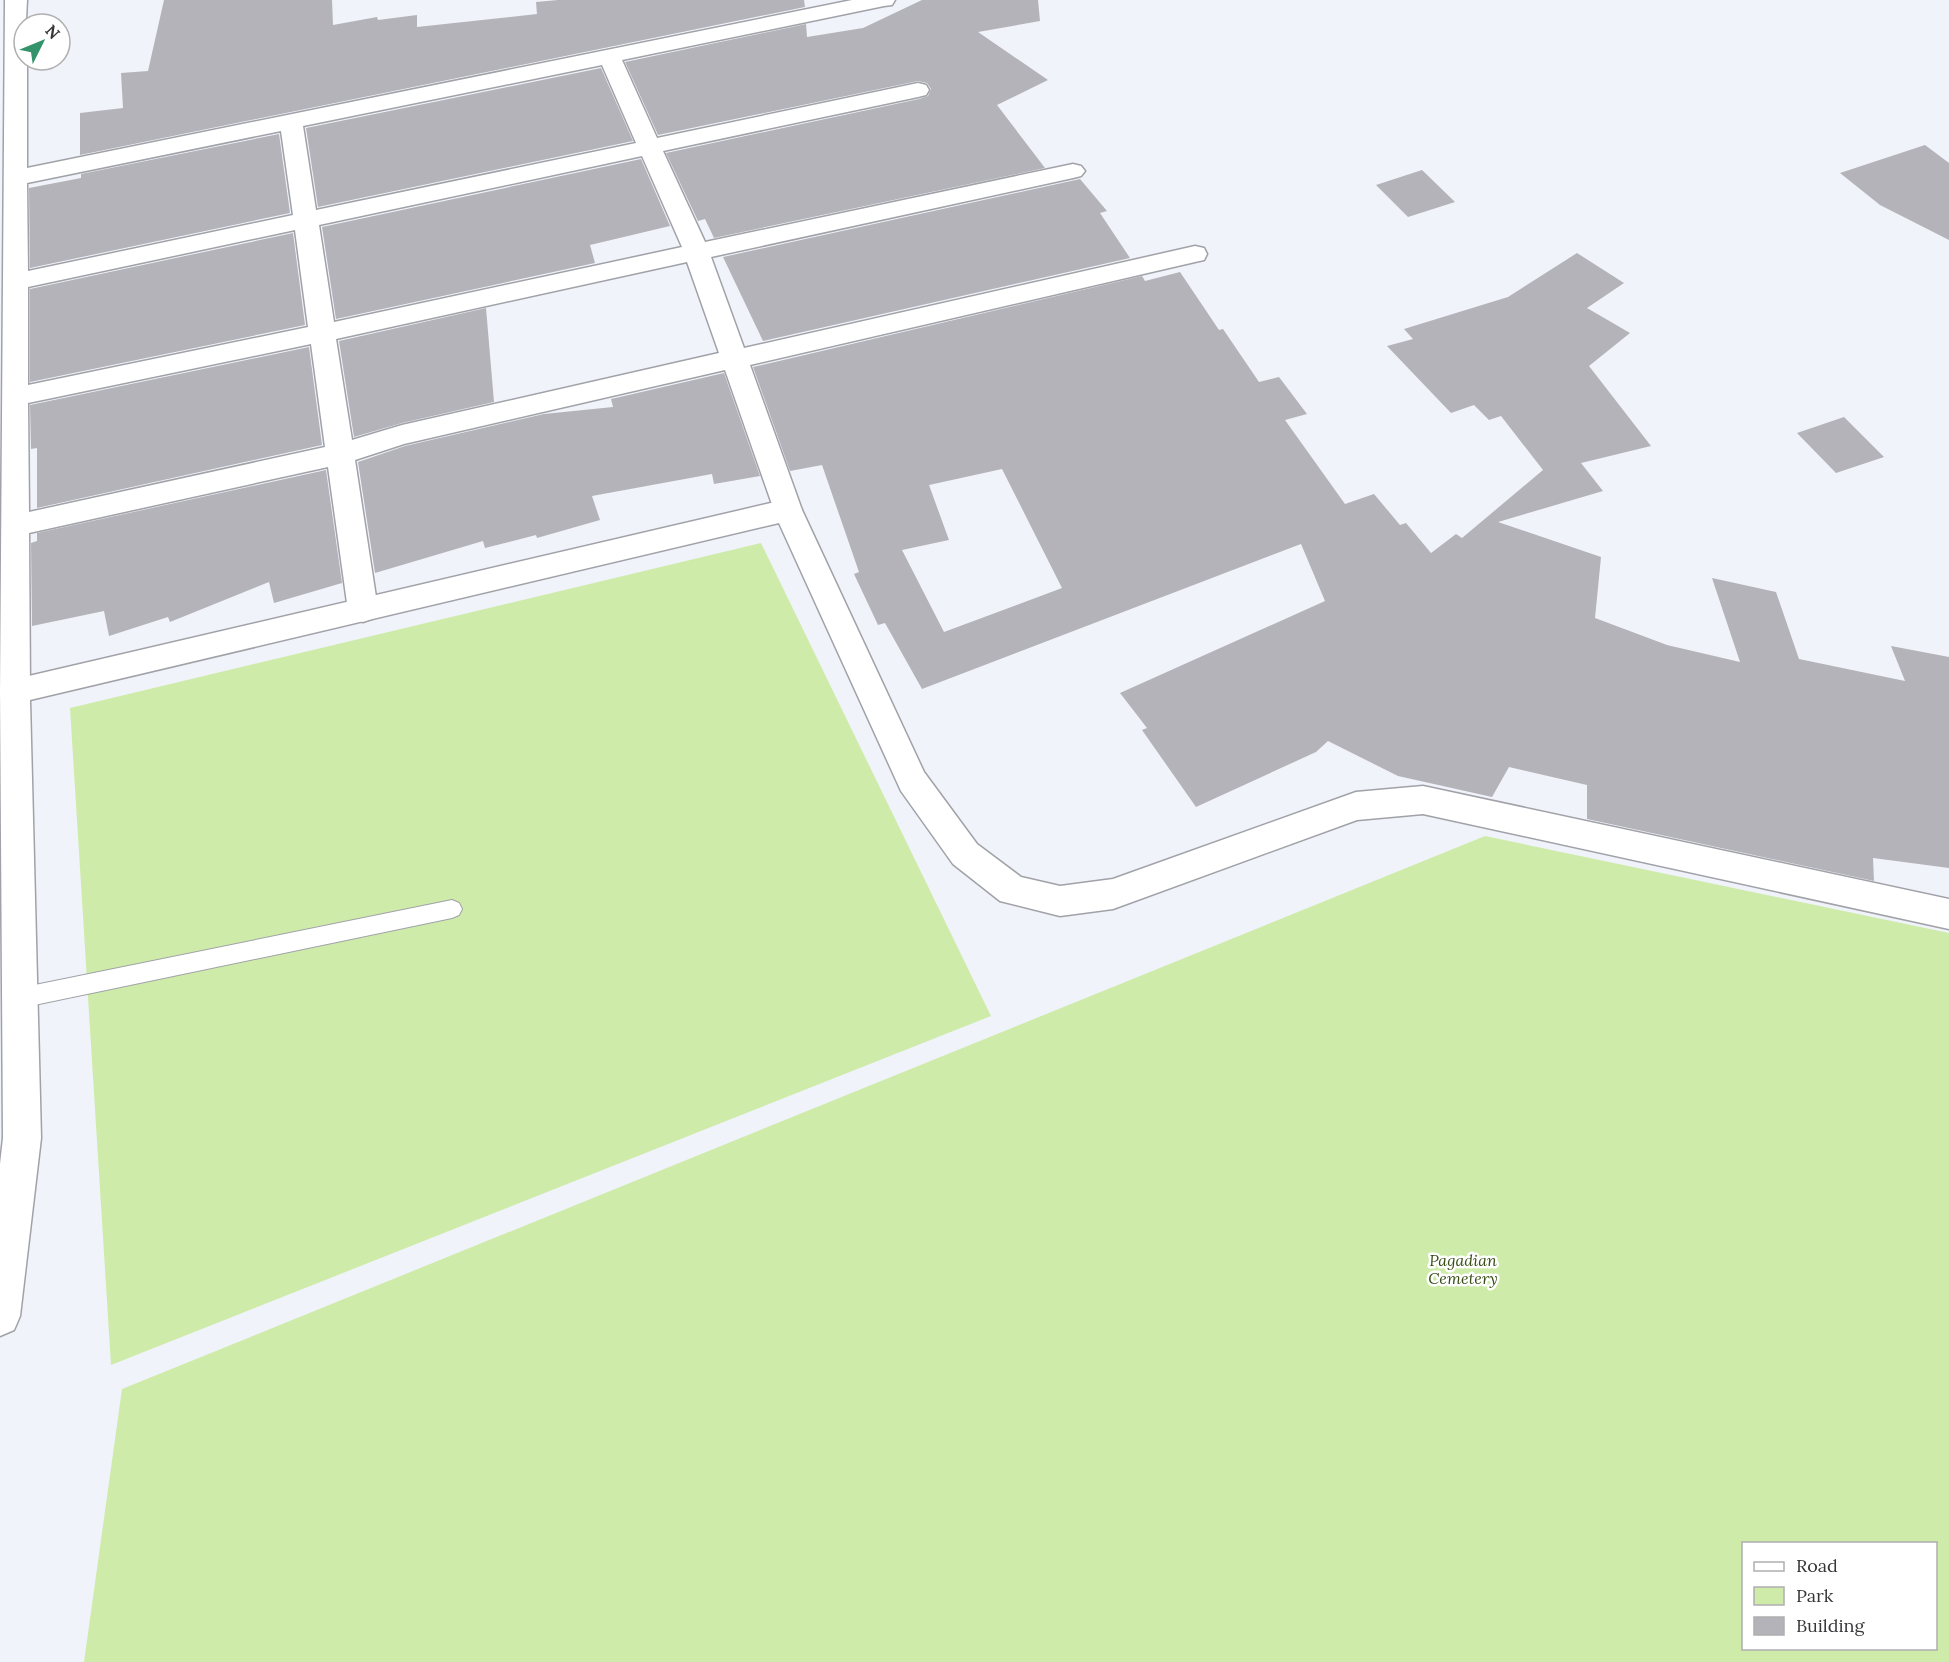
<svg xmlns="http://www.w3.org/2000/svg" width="1949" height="1662" viewBox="0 0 1949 1662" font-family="Lora,serif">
	<rect width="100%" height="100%" fill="#f0f3f9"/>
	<g fill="#ceebaa" fill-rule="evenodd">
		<polygon points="761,543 991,1016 111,1365 70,708"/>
		<path d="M1485,836l464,97v729h-1865l38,-273zM1744,1544h192v104h-192z"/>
	</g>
	<g fill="#b4b3b9" fill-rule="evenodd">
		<polygon points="164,0 332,0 333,25 377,17 378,20 417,15 417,27 537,14 536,2 558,0 804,0 805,7 80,155 80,113 123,108 121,73 148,71"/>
		<polygon points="922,0 1038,0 1040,21 978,32 1048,80 997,105 1045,168 714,238 705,219 698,221 666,153 919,99 928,96 931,89 927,83 918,81 658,135 625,62 806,24 807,37 863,28"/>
		<polygon points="601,68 633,141 318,207 306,128"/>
		<polygon points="279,134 290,213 30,268 29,188 81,178 81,174"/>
		<polygon points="1925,145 1949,163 1949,240 1880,205 1840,173"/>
		<polygon points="641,159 670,226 590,245 595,263 336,319 322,227"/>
		<polygon points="1422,170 1455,202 1408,217 1376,185"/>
		<polygon points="1080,179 1107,211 1100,213 1130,258 763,341 723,257"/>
		<polygon points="293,233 305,325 30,382 30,289"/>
		<path d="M1577,253l47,30 -37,25 43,25 -41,33 62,80 -70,17 22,28 -105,31 103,35 -6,61 72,27 73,17 -28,-84 64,14 23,67 106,22 -14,-35 58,11v211l-76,-10 1,23 -287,-62v-34l-78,-18 -17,30 -94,-21 -70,-35 -12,11 -120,55 -54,-77 5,-2 -27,-35 205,-92 -24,-57 -379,145 -37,-66 -7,2 -24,-51 5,-2 -37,-107 -32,6 -37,-104 389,-91 3,5 35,-9 39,58 4,-1 36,53 20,-5 28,37 -22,6 60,84 29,-10 26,31 6,-2 25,30 25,-19 6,4 81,-68 -42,-54 -12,4 -15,-15 -23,8 -64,-67 26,-7 -9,-10 104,-32zM1002,469l60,119 -118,44 -42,-82 47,-10 -20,-55z"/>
		<polygon points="486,308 494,402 402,423 354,437 339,341"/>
		<polygon points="309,347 322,445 37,508 37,448 31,449 30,405"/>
		<polygon points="724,373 760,476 714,484 712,474 592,496 600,520 537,538 536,535 485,548 483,541 375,573 358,462 405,446 544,414 613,407 611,399"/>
		<polygon points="1844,417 1884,457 1836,473 1797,433"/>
		<polygon points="326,470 342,583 274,603 269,582 170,622 168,617 109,636 104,611 32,626 31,543 37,541 37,533"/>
	</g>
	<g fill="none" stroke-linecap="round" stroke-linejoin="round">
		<g stroke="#a0a2a8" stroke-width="2">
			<polygon id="service" points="452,900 459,903 462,909 459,915 452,918 20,1008 13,1005 10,998 13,991 20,988"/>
		</g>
		<g stroke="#a0a2a8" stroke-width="3">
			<path id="minor" d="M5,0h22l-3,60h3v108l825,-168h43l-3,5 -8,1 -262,54 35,78 261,-55 8,2 3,5 -3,5 -8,2 -255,54 42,91 368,-78 8,2 4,5 -4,5 -8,2 -362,79 33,91 451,-102 9,2 3,6 -3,6 -9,2 -445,103 52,145 -4,7 -10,4 -10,-4 -4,-7 -49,-140 -321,74 -49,16 23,150 -4,8 -11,4 -11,-4 -4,-8 -20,-143 -299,66 1,158 -5,9 -11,4 -11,-4 -3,-6zM602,65l34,78 -320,67 -13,-84zM281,131l12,84 -265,56 -1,-88zM642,156l40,91 -348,75 -15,-97zM295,230l13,97 -280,58v-98zM687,262l32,91 -317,72 -50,15 -16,-101zM311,344l14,103 -296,65 -1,-109z"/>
		</g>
		<g stroke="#a0a2a8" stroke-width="3">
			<polygon id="tertiary" points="788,499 798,503 802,510 924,772 977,844 1021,877 1060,886 1113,879 1356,792 1423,786 1949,899 1949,929 1423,814 1357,820 1113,909 1060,916 1000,901 953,864 901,791 779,523 30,700 41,1138 20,1316 14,1330 0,1336 0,1164 3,1138 0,688 3,682"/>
		</g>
		<use href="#service" fill="#fff" fill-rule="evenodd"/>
		<use href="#minor" fill="#fff" fill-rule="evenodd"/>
		<use href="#tertiary" fill="#fff" fill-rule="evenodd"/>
	</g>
	<g text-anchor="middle" stroke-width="5" stroke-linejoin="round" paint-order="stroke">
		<g font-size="16" font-style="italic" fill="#394e16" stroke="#fff">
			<text x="1463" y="1266">Pagadian<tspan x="1463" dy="18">Cemetery</tspan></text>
		</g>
	</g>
	<rect x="1742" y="1542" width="195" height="108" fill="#ffffff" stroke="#afafb0" stroke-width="1.5"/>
	<rect x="1754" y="1562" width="30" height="9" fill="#ffffff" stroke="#afafb0" stroke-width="1.5"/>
	<text x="1796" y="1572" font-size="18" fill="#363639">Road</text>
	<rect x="1754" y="1587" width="30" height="18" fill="#ceebaa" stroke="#afafb0" stroke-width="1.5"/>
	<text x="1796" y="1602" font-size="18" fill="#363639">Park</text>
	<rect x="1754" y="1617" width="30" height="18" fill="#b4b3b9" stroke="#afafb0" stroke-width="1.5"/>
	<text x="1796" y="1632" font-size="18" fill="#363639">Building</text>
	<g transform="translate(42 42) rotate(47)"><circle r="28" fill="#ffffff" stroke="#afafb0" stroke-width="1.5"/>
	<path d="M0-4.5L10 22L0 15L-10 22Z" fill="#35936b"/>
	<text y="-9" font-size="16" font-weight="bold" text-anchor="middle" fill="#363639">N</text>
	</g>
</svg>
